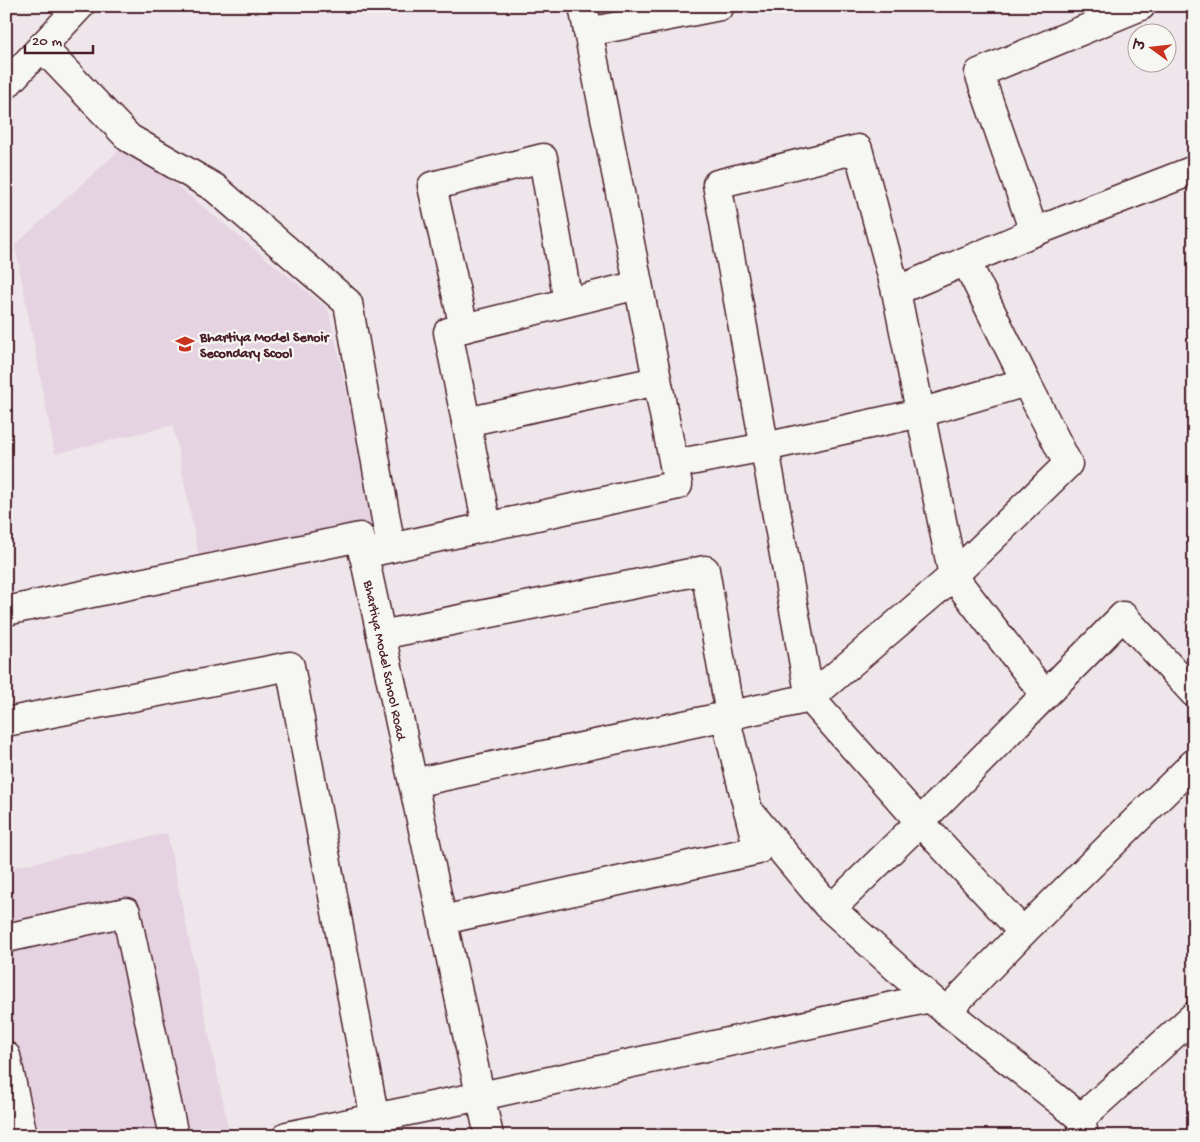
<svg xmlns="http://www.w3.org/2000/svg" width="1200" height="1142" viewBox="0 0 1200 1142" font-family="'Gochi Hand','Playpen Sans Deva',sans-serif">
	<rect width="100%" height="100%" fill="#eee6ea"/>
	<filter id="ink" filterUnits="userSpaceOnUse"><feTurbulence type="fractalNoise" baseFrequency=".02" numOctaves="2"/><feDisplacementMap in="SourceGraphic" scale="10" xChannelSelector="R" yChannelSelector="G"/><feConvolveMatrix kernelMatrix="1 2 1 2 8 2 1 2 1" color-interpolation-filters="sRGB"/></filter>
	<g filter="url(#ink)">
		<g fill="#e5d3e1">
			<polygon points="126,144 328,309 377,524 199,557 173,425 55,454 15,245"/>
			<polygon points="167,833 230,1136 6,1136 6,869"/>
		</g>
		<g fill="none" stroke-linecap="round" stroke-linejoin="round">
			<g stroke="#4a1f2b" stroke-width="31">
				<g id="minor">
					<polyline points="588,32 720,6"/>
					<polyline points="42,47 129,138 215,188 348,303 391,548"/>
					<polyline points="6,85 80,6"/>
					<polyline points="1034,232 979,73 1141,6"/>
					<polyline points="896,291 1034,232 1194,170"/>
					<polyline points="464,328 432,186 543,158 568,302"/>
					<polyline points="1026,382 1068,464 953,576 1045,695"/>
					<polyline points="466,422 657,381"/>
					<polyline points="674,464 765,447 920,413 1026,382 966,261"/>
					<polyline points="487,526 448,332 638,285"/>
					<polyline points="363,554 678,485 583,6"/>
					<polyline points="6,611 360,537 489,1136"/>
					<polyline points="381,635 705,570 730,715"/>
					<polyline points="6,722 290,666 378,1136"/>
					<polyline points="413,783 810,698 717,184 858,149 896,291 953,576 810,698 920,822 1023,932"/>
					<polyline points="748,810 827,905 930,998 1081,1118 1084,1136"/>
					<polyline points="832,908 920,822 1123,616 1194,693"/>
					<polyline points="443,920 758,850 725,716"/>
					<polyline points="6,938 126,912 174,1136"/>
					<polyline points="947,1011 1023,932 1194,763"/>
					<polyline points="6,1056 23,1136"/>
					<polyline points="1081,1118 1194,1016"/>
					<polyline points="287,1136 481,1096 930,998"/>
				</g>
			</g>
			<use href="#minor" stroke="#f6f6f2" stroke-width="28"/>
		</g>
	</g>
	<defs>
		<g id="school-bare" transform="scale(1.5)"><path d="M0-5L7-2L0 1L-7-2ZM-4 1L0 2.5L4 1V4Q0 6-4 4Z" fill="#c8321e" stroke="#f6f6f2" stroke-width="2.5" paint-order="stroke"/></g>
	</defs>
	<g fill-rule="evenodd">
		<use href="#school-bare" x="185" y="344"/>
	</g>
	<g text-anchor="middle" stroke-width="4.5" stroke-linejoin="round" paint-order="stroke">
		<g font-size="14" font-weight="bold" fill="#4a1f2b" stroke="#f6f6f2" text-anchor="start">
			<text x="200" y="341">Bhartiya Model Senoir<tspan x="200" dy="16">Secondary Scool</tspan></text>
		</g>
		<g font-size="14" fill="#4a1f2b" stroke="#f6f6f2">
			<text transform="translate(386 660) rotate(78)" y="5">Bhartiya Model School Road</text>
		</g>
	</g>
	<rect width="1200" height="1142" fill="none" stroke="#f6f6f2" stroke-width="25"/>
	<rect x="12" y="12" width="1175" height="1117" fill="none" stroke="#4a1f2b" stroke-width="2" filter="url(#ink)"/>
	<g transform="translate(1152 48) rotate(285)"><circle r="24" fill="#f6f6f2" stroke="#b1a0a2"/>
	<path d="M0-4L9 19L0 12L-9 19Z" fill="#c8321e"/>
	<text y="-8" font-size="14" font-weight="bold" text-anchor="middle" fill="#4a1f2b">उ</text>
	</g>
	<path d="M25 45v8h68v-8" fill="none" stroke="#4a1f2b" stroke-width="2.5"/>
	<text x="32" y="45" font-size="15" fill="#4a1f2b" stroke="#f6f6f2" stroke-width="4" paint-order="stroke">20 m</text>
</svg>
